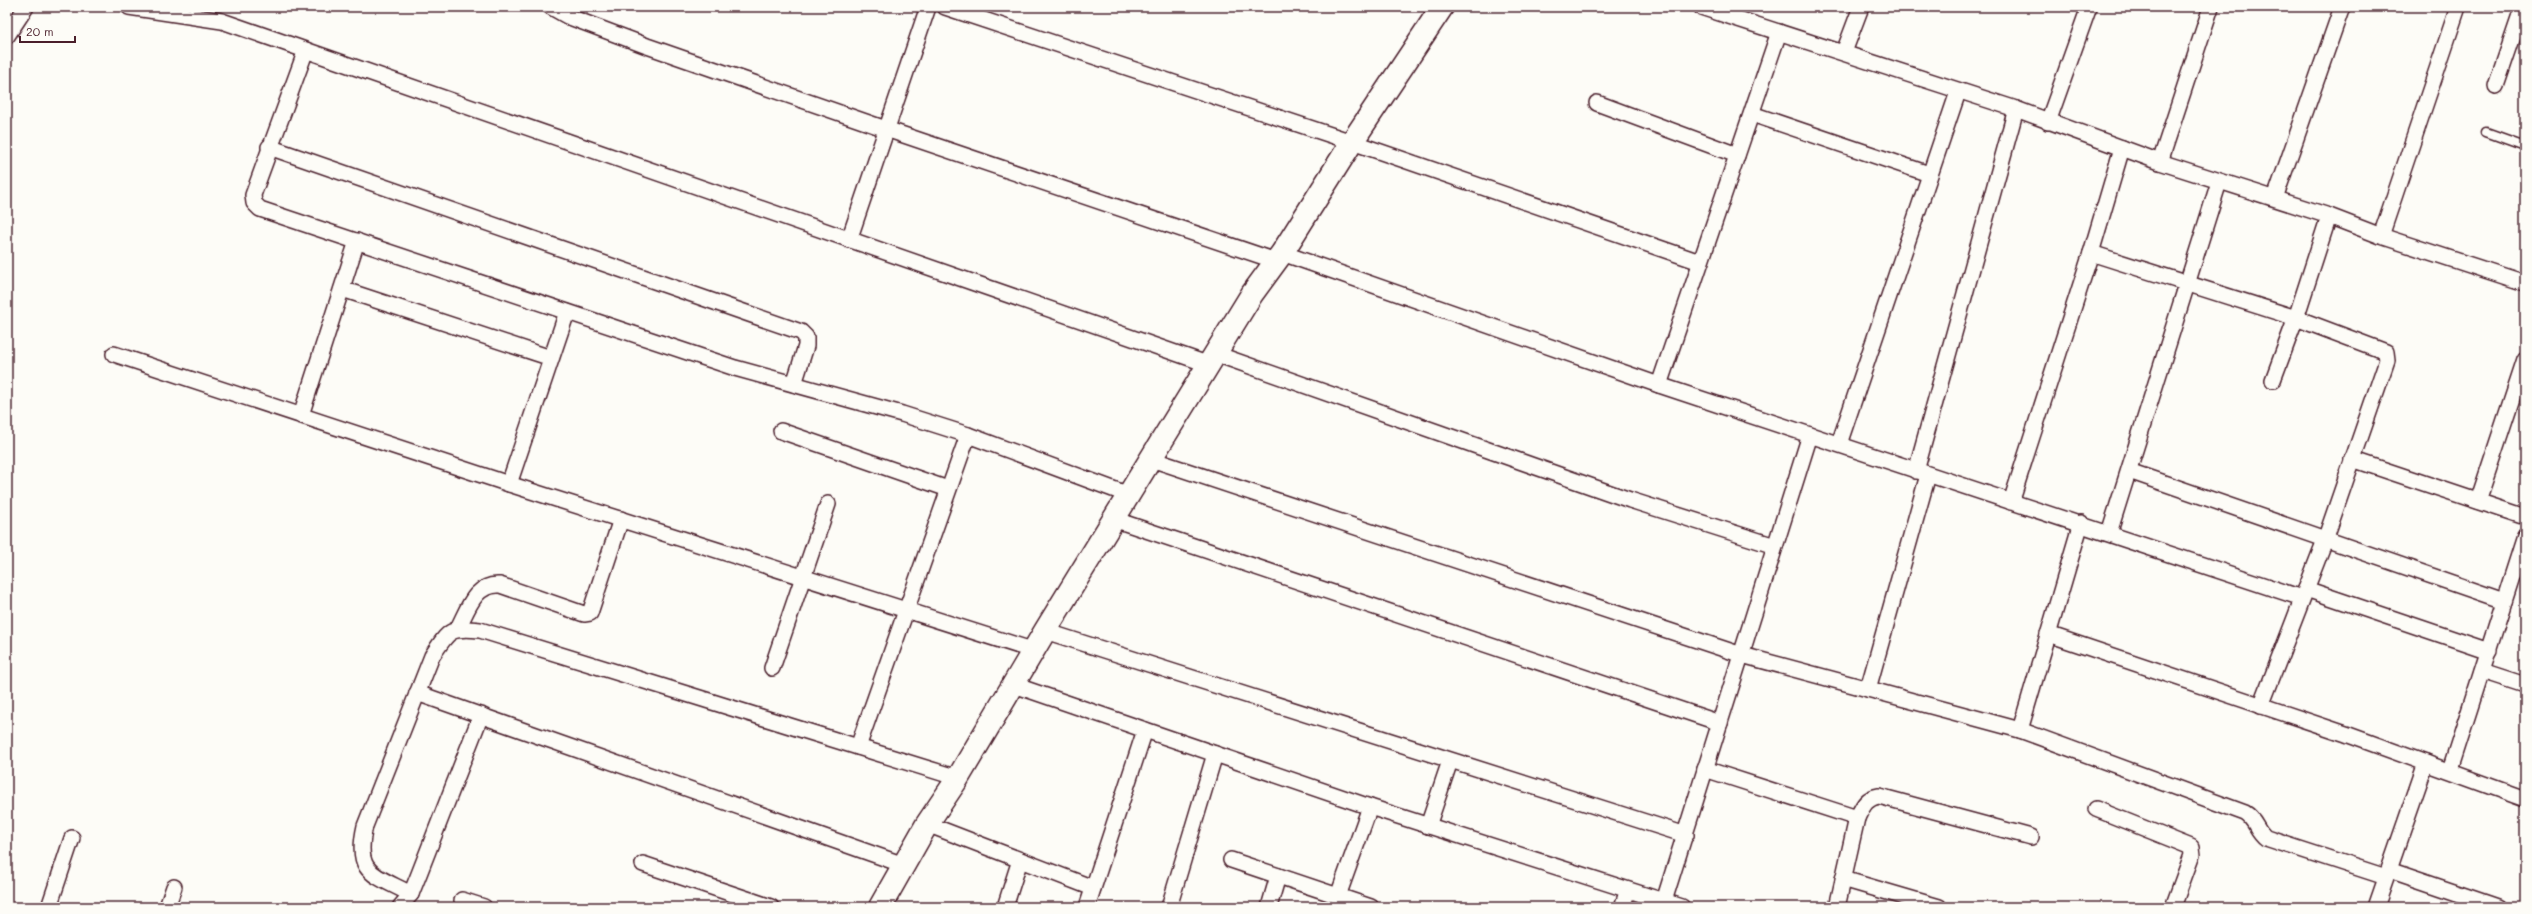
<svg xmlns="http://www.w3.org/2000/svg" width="2532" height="914" viewBox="0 0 2532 914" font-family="Mali,sans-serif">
	<rect width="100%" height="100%" fill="#fdfcf7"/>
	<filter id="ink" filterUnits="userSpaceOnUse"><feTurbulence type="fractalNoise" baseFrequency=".025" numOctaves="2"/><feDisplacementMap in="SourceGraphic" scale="8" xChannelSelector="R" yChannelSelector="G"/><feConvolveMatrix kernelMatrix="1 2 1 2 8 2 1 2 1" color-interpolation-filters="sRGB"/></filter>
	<g filter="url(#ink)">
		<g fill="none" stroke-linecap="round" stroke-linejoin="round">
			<g stroke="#4a1f2b" stroke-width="11">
				<polyline id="lane" points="2486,132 2525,146"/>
			</g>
			<g stroke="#4a1f2b" stroke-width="18">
				<g id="street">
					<polyline points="129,7 222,21 1210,365"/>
					<polyline points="551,7 567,16 647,46 886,129 1276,261"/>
					<polyline points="945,7 1352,142 1700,262"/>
					<polyline points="1701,7 2016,109 2160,162 2329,216 2381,236 2525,283"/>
					<polyline points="7,36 26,7"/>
					<polyline points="306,50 253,195 254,203 260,209 735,368 902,414 968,435 1129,495"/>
					<polyline points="1844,52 1861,7"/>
					<polyline points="2496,86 2523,7"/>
					<polyline points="1597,103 1737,155"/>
					<polyline points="1752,114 1929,174"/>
					<polyline points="2048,122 2089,7"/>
					<polyline points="269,147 801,332 806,337 806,346 794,384"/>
					<polyline points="2160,162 2211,7"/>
					<polyline points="2275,198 2342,7"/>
					<polyline points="2381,236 2458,7"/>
					<polyline points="849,240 928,7"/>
					<polyline points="1282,253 1659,385 2302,598"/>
					<polyline points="2091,253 2296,318 2386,352 2387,360 2325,540 2261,706"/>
					<polyline points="342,289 551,358"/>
					<polyline points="114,354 509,484 1035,651"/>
					<polyline points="1216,354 1630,500 1775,546"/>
					<polyline points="2273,380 2296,318 2329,216"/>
					<polyline points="1659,385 1779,32"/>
					<polyline points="301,415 357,241"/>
					<polyline points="781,431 948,489"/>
					<polyline points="1839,444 1958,92"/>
					<path d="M1151,459l591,196 278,75 225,83c11,6 11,18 21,25l120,39"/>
					<polyline points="2352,459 2525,517"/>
					<polyline points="1916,471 2016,109"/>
					<polyline points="2129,471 2504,601"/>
					<polyline points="509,484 567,312"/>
					<polyline points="2478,501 2525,359"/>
					<polyline points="2011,502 2091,253 2122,148"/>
					<polyline points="1113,519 1720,723"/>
					<polyline points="2109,533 2219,182"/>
					<polyline points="2306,589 2489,651"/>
					<path d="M458,628c10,-19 17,-45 42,-43l84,29 6,-1 31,-94"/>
					<polyline points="1045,631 1686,835"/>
					<polyline points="2048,634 2346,734 2525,799"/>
					<polyline points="772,668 828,504"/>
					<polyline points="2482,671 2525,685"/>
					<polyline points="1014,685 1370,807 1682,907"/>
					<polyline points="1868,689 1928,475"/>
					<polyline points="417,693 904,865"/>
					<polyline points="2020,730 2081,523"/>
					<polyline points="858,747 968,435"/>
					<path d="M1705,769l152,49c6,-12 9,-20 22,-22l152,41"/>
					<polyline points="2450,770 2525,536"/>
					<polyline points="2096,809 2191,847 2192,855 2173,907"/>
					<polyline points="927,824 1093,888"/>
					<polyline points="1428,826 1450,761"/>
					<polyline points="1231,860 1371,907"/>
					<polyline points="643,864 771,907"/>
					<polyline points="2389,870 2498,907"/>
					<polyline points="1843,879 1939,907"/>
					<path d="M411,894c-38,-20 -57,-20 -46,-68l67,-170c17,-26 18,-29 48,-26l478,148"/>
					<polyline points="1338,896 1370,807"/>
					<polyline points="462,900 484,907"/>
					<polyline points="1664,901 1810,435"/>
					<polyline points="49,907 72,838"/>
					<polyline points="167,907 174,887"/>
					<polyline points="400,907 411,894 419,874 481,715"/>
					<polyline points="1005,907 1020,860"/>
					<polyline points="1087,907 1145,730"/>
					<polyline points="1169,907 1215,754"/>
					<polyline points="1269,907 1278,876"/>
					<polyline points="1622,907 1628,890"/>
					<polyline points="1837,907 1857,818"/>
					<polyline points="2376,907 2426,763"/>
				</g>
			</g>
			<g stroke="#4a1f2b" stroke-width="25">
				<polyline id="secondary" points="880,907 927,824 958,778 1045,631 1252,294 1282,253 1352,142 1442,7"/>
			</g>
			<use href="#lane" stroke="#fdfcf7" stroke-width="8"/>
			<use href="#street" stroke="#fdfcf7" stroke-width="15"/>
			<use href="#secondary" stroke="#fdfcf7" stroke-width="22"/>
		</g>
	</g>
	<rect width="2532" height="914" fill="none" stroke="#fdfcf7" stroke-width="24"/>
	<rect x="12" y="12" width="2508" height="890" fill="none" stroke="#4a1f2b" stroke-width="1.5" filter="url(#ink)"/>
	<path d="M20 36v6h55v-6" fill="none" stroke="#4a1f2b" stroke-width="2"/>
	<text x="26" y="36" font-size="12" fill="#4a1f2b" stroke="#fdfcf7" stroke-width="3" paint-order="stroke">20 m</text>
</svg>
